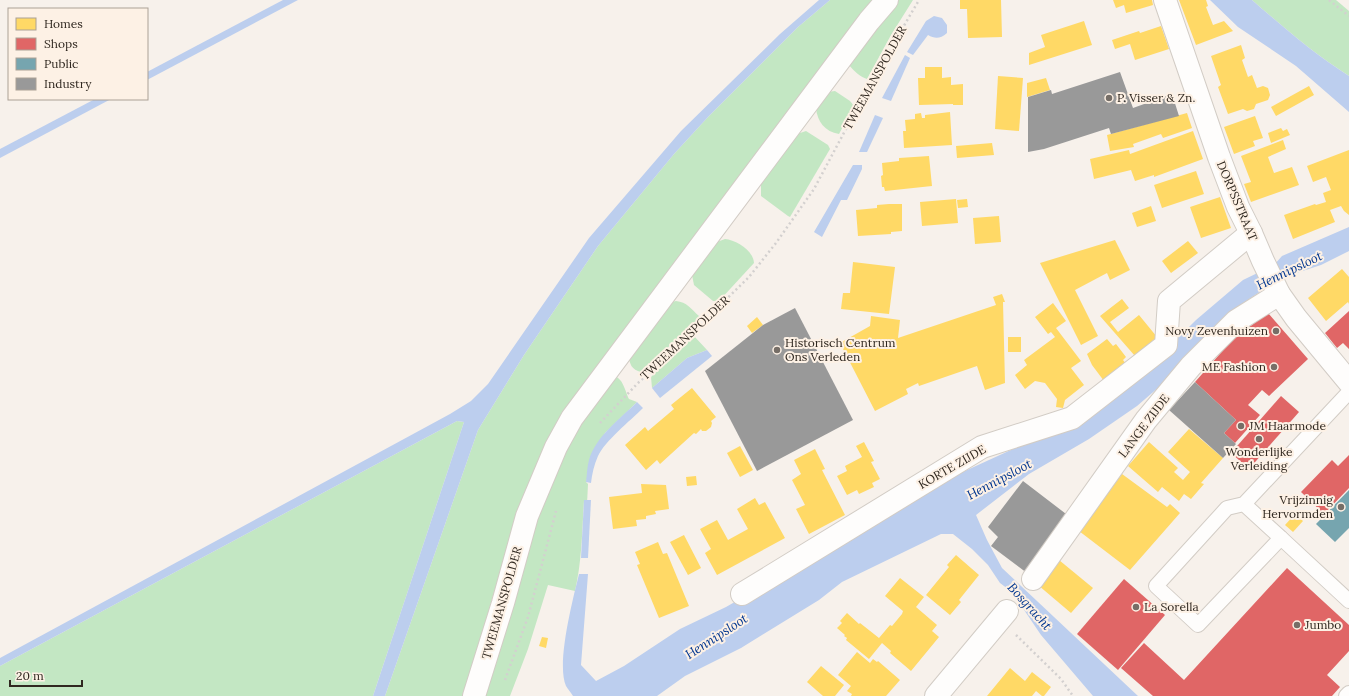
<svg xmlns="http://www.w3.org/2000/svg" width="1349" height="696" viewBox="0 0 1349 696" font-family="Lora,serif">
	<rect width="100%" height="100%" fill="#f7f1eb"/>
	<g fill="#c3e7c3">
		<polygon points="830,0 874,0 526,490 518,509 464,696 385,696 478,430 524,355 598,246 674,154 708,117 798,27"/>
		<path d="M899,0h14l-22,35 -24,44c-7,-2 -13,-8 -18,-14z"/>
		<path d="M1252,0h84l13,11v65c-35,-22 -66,-49 -97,-76z"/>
		<path d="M835,91l15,10 4,5 -15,28c-14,-2 -22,-13 -23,-26l12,-16z"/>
		<polygon points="806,131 828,145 830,149 790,217 788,216 761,196 761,183 797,134"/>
		<path d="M725,239c11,1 28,11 29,24l-35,38h-6l-19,-16 -2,-10 25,-33z"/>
		<path d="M676,301c11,1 15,8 23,15v3l-58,53c-9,-2 -12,-8 -12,-17l39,-52z"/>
		<polygon points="694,336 707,350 687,358 652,388 651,377"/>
		<path d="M613,376c10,1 12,15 16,23l8,3 -32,31 -19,49 2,2 -1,20 -3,-3c-2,30 -2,60 -9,90l-27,-6 -20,64 -18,47h-25l46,-163 35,-86z"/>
		<polygon points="457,421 464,422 373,696 0,696 0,666"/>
	</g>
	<g fill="#bcceee">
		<polygon points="283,0 298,0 147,80 147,72"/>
		<polygon points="819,0 830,0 798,27 708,117 674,154 598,246 524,355 478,430 385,696 373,696 464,422 457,421 0,666 0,658 450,414 471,401 488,384 589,238 681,131 780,34"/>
		<path d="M1210,0h42c31,27 62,54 97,76v36l-53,-46 -58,-39z"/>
		<path d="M934,16l8,2 5,7v8c-7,6 -12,6 -19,2l-15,20 -6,-3 19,-31z"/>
		<polygon points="905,55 910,58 891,101 882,98"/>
		<polygon points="95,99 111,99 0,158 0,149"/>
		<polygon points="875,115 883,118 867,152 859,152"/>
		<polygon points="853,165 862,165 862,169 847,200 841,200 822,237 814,232"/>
		<path d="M1349,227v24l-28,14 -40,13 -44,29 -28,25 -50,55 -22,19 -48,33 -60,35 -53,41 11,25 15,28 136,128h-45l-52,-61 -29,-43 -12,-9 -12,-18 -16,-16 -19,-15h-12l-99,48 -23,18 -78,48 -56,28 -28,20h-84c-2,-3 -5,-7 -7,-10 -10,-22 7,-87 13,-112h9l-7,91 15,16 28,-15 56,-37 46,-22 130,-74 87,-52 94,-43 133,-92 26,-26 47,-40 31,-15 8,-9z"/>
		<polygon points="707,350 712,356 660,398 652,388 687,358"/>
		<path d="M637,402l6,6c-13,13 -38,33 -45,48 -4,9 -6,18 -7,27l-5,-1c1,-7 1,-15 3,-22 7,-24 31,-41 48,-58z"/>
		<polygon points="584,500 591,500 588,558 581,558"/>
	</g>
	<g fill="#ffd966">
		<polygon points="960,0 1001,0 1002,37 968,38 967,9 960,9"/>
		<polygon points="1113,0 1152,0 1153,5 1126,13 1124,5 1116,8"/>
		<polygon points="1179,0 1206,0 1208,6 1206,7 1213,25 1224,21 1233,31 1196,45"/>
		<polygon points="1084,21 1092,45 1029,65 1029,53 1045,47 1041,35"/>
		<polygon points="1161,26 1169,49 1135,60 1130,44 1115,49 1112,40 1139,31 1140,33"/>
		<polygon points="1241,45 1245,58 1242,60 1248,77 1252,75 1257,88 1263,86 1268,88 1270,95 1268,100 1256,104 1254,109 1247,111 1243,109 1228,114 1218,87 1221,85 1211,56"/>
		<polygon points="925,67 942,67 942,78 951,77 951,85 963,84 963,105 953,105 953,104 919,105 918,78 925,78"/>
		<polygon points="998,76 1023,78 1019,131 995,129"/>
		<polygon points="1046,78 1050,90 1027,97 1027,83"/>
		<polygon points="1309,86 1314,95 1276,116 1271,107"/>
		<polygon points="950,112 952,145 904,148 903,131 906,131 905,120 915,119 915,114 921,113 922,118 925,118 925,115"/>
		<polygon points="1187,113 1192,128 1163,138 1161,134 1133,144 1134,147 1110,151 1107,135"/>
		<polygon points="1255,116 1263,138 1253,141 1255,146 1234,154 1224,127"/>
		<polygon points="1281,128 1283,131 1287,129 1290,135 1271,143 1268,133"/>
		<polygon points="1193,131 1203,159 1154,177 1154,175 1135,181 1131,170 1094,179 1090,159 1129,150 1130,154"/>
		<polygon points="1283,140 1286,149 1268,157 1274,173 1292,167 1299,185 1251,202 1244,184 1251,182 1241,156"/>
		<polygon points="992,143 994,155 957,158 956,146"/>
		<polygon points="1349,150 1349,215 1344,211 1341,206 1330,210 1335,222 1293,239 1284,215 1315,204 1316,205 1326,202 1323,193 1331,190 1326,177 1313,182 1307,166"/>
		<polygon points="929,156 932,186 885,191 884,187 882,187 881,176 883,175 882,163 899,161 899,158"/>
		<polygon points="1196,171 1204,194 1162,208 1154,185"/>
		<polygon points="1220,197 1231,228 1201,238 1190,207"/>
		<polygon points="956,199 958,223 922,226 920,202"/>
		<polygon points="967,199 968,207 958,208 957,200"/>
		<polygon points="889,204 902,204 902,231 891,232 891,234 858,236 856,210 877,208 877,205"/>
		<polygon points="1151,206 1156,221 1137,227 1132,213"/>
		<polygon points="999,216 1001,242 975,244 973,218"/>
		<polygon points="1115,240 1130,270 1110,280 1107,273 1075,290 1098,336 1081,345 1040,263"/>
		<polygon points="1188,241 1198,253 1171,273 1162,261"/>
		<polygon points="853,262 895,267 889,314 841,309 843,293 850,293"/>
		<polygon points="1342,269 1349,277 1349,304 1348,302 1326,321 1308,298"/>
		<polygon points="1002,294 1005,302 1003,302 1005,383 985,390 977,366 919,386 918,383 906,389 908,394 875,411 840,343 870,326 871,316 900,320 898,338 996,305 993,297"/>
		<polygon points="1122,299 1129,308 1110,322 1118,332 1139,315 1157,337 1135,356 1100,316"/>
		<polygon points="1053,303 1066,321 1056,328 1081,361 1071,368 1084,385 1065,400 1063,408 1056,407 1057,399 1045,383 1035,381 1025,389 1015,375 1027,365 1024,360 1055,337 1051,332 1048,334 1035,317"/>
		<polygon points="757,317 763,325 752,333 747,326"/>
		<rect x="1008" y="337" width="13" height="15"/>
		<polygon points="1107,339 1113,346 1116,344 1126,357 1123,360 1126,364 1104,381 1092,365 1087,354"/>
		<polygon points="692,388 716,417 711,421 712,423 711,427 706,431 702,431 701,429 696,434 694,433 660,464 657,460 646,470 625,445 645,427 648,431 674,409 671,405"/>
		<polygon points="1189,429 1223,458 1201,483 1204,484 1191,499 1184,494 1179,501 1162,487 1158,492 1128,466 1149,442 1178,468 1174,472 1183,480 1190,472 1168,452"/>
		<polygon points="864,442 874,461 871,462 880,479 872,483 874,487 859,494 857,490 847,495 837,476 847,471 845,466 862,457 856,446"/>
		<polygon points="740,446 753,470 740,477 727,453"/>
		<polygon points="815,449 825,469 822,470 845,515 809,534 796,509 805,505 792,480 801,474 794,460"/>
		<polygon points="1122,474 1167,507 1170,504 1180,513 1130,570 1079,531"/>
		<polygon points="696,476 697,485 687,486 686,477"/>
		<polygon points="641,484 666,485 669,509 655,511 656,514 646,516 646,519 636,520 637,526 613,529 609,497 642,493"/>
		<polygon points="755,498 759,505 765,502 785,538 717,575 705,553 711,549 700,529 717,520 728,540 748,529 737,509"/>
		<polygon points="1295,514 1303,521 1293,532 1285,525"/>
		<polygon points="684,535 701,568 688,575 670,542"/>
		<polygon points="658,542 663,554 667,553 689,606 659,618 637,565 640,564 635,552"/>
		<polygon points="956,555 979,575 959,600 961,602 950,615 926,595 949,567 947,565"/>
		<polygon points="1059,560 1093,588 1071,613 1038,585"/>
		<polygon points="900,578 924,597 916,607 937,625 932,631 939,637 911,671 890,653 891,651 882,643 869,659 846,640 847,638 844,636 845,635 837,628 842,623 840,621 847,613 859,624 860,623 879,638 890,625 892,626 902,614 903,611 885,596"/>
		<polygon points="542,637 548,638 546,648 539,646"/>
		<polygon points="857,652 870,663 873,659 877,662 878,661 900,680 886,696 851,696 852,694 847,691 851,686 838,675"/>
		<polygon points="821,666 844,685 835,696 823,696 807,682"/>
		<polygon points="1010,668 1025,681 1032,672 1051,687 1044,696 1042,696 1036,691 1032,696 987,696"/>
	</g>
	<g fill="#e06666">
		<polygon points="1349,311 1349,349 1343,343 1337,348 1325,333"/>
		<polygon points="1268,313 1308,359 1269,396 1262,390 1248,405 1260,415 1235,443 1224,433 1236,420 1195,382 1233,339"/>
		<polygon points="1281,396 1299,412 1249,469 1231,453"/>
		<polygon points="1349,455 1349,488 1324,514 1301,492 1332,460 1338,466"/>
		<polygon points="1287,568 1349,625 1349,651 1327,675 1340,687 1332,696 1153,696 1121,668 1144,643 1184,680"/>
		<polygon points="1124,579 1165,615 1118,670 1077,634"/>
	</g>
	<polygon fill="#76a5af" points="1349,490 1349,528 1335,542 1316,524"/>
	<g fill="#999">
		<polygon points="1120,72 1133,108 1172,94 1179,116 1111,134 1109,128 1044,149 1028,152 1028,97 1051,90 1052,94"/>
		<polygon points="795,308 853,420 757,471 705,371 763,325"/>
		<polygon points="1195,382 1236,420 1224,433 1236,444 1223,458 1169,410"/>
		<polygon points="1023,481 1070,517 1027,573 991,546 998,537 988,527"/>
	</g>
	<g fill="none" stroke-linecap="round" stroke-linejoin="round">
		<g stroke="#d2ccc5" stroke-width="16">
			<g id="lane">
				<polyline points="1244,504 1281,538 1198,625 1156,586 1227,508 1244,504 1349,392"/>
				<polyline points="1281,538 1349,601"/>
				<polyline points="1346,696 1349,693"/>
			</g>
		</g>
		<g stroke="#d2ccc5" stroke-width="24">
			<g id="street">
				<polyline points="1033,579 1146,420 1191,366 1236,321 1279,294"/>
				<polyline points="742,594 982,447 1072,418 1166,345 1169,301 1251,233"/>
				<polyline points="474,696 503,603 527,516 556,447 572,418 869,21 887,0"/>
				<polyline points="936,696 1007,611"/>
			</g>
		</g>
		<g stroke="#d2ccc5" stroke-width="24">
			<polyline id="secondary" points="1165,0 1219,157 1238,207 1251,233 1263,261 1279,294 1296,318 1349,382"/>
		</g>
		<g stroke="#d3d0cf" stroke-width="2.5" stroke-dasharray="2 3" stroke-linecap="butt">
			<polyline points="1329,0 1349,16"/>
			<polyline points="600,423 637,384 704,321 749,277 776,243 814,189 871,82 919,0"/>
			<polyline points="1016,635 1061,679 1073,696"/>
			<polyline points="505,680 528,617 556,511"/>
		</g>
		<use href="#lane" stroke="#fefdfc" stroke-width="14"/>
		<use href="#street" stroke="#fefdfc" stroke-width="22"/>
		<use href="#secondary" stroke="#fefdfc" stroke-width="22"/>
	</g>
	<g fill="#766e67" stroke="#fdf1e5" stroke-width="1.5">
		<circle cx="1109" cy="98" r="4"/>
		<circle cx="1276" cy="331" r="4"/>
		<circle cx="777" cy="350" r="4"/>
		<circle cx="1274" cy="367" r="4"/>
		<circle cx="1241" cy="426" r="4"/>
		<circle cx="1259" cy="439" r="4"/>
		<circle cx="1341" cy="507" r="4"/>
		<circle cx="1136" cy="607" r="4"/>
		<circle cx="1297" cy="625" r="4"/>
	</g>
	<g text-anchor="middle" stroke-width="4" stroke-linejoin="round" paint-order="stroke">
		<g font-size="12" fill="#302820" stroke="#fdf1e5">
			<text transform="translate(875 78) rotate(-61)" y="4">TWEEMANSPOLDER</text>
			<text transform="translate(1237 201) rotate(67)" y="4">DORPSSTRAAT</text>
			<text transform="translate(685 338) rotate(-43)" y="4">TWEEMANSPOLDER</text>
			<text transform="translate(1144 426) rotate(-53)" y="4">LANGE ZIJDE</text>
			<text transform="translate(952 467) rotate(-30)" y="4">KORTE ZIJDE</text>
			<text transform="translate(502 603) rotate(-74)" y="4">TWEEMANSPOLDER</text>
		</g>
		<g font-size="12" fill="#302820" stroke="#fdf1e5" text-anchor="start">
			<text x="1117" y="102">P. Visser &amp; Zn.</text>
			<text x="1268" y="335" text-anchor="end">Novy Zevenhuizen</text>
			<text x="785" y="347">Historisch Centrum<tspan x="785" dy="14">Ons Verleden</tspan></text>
			<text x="1266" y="371" text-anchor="end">ME Fashion</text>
			<text x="1249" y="430">JM Haarmode</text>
			<text x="1259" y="456" text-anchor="middle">Wonderlijke<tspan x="1259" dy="14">Verleiding</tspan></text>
			<text x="1333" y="504" text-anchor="end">Vrijzinnig<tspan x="1333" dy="14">Hervormden</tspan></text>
			<text x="1144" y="611">La Sorella</text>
			<text x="1305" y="629">Jumbo</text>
		</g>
		<g font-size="13" font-style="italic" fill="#013690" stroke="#fdf1e5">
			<text transform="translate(1289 270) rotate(-26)" y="5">Hennipsloot</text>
			<text transform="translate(999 479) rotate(-28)" y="5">Hennipsloot</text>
			<text transform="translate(1030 606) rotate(48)" y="5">Bosgracht</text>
			<text transform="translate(716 636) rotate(-33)" y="5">Hennipsloot</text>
		</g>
	</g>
	<rect x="8" y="8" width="140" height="92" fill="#fdf1e5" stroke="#aba196"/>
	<rect x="16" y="18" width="20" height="12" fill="#ffd966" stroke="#aba196"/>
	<text x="44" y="28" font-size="12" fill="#302820">Homes</text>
	<rect x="16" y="38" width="20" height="12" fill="#e06666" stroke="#aba196"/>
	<text x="44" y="48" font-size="12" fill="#302820">Shops</text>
	<rect x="16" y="58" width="20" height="12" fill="#76a5af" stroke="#aba196"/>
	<text x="44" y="68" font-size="12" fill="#302820">Public</text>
	<rect x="16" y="78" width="20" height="12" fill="#999999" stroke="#aba196"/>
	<text x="44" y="88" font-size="12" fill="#302820">Industry</text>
	<path d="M10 680v6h72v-6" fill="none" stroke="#302820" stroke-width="2"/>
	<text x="16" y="680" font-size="12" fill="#302820" stroke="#fdf1e5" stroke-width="3" paint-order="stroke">20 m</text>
</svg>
